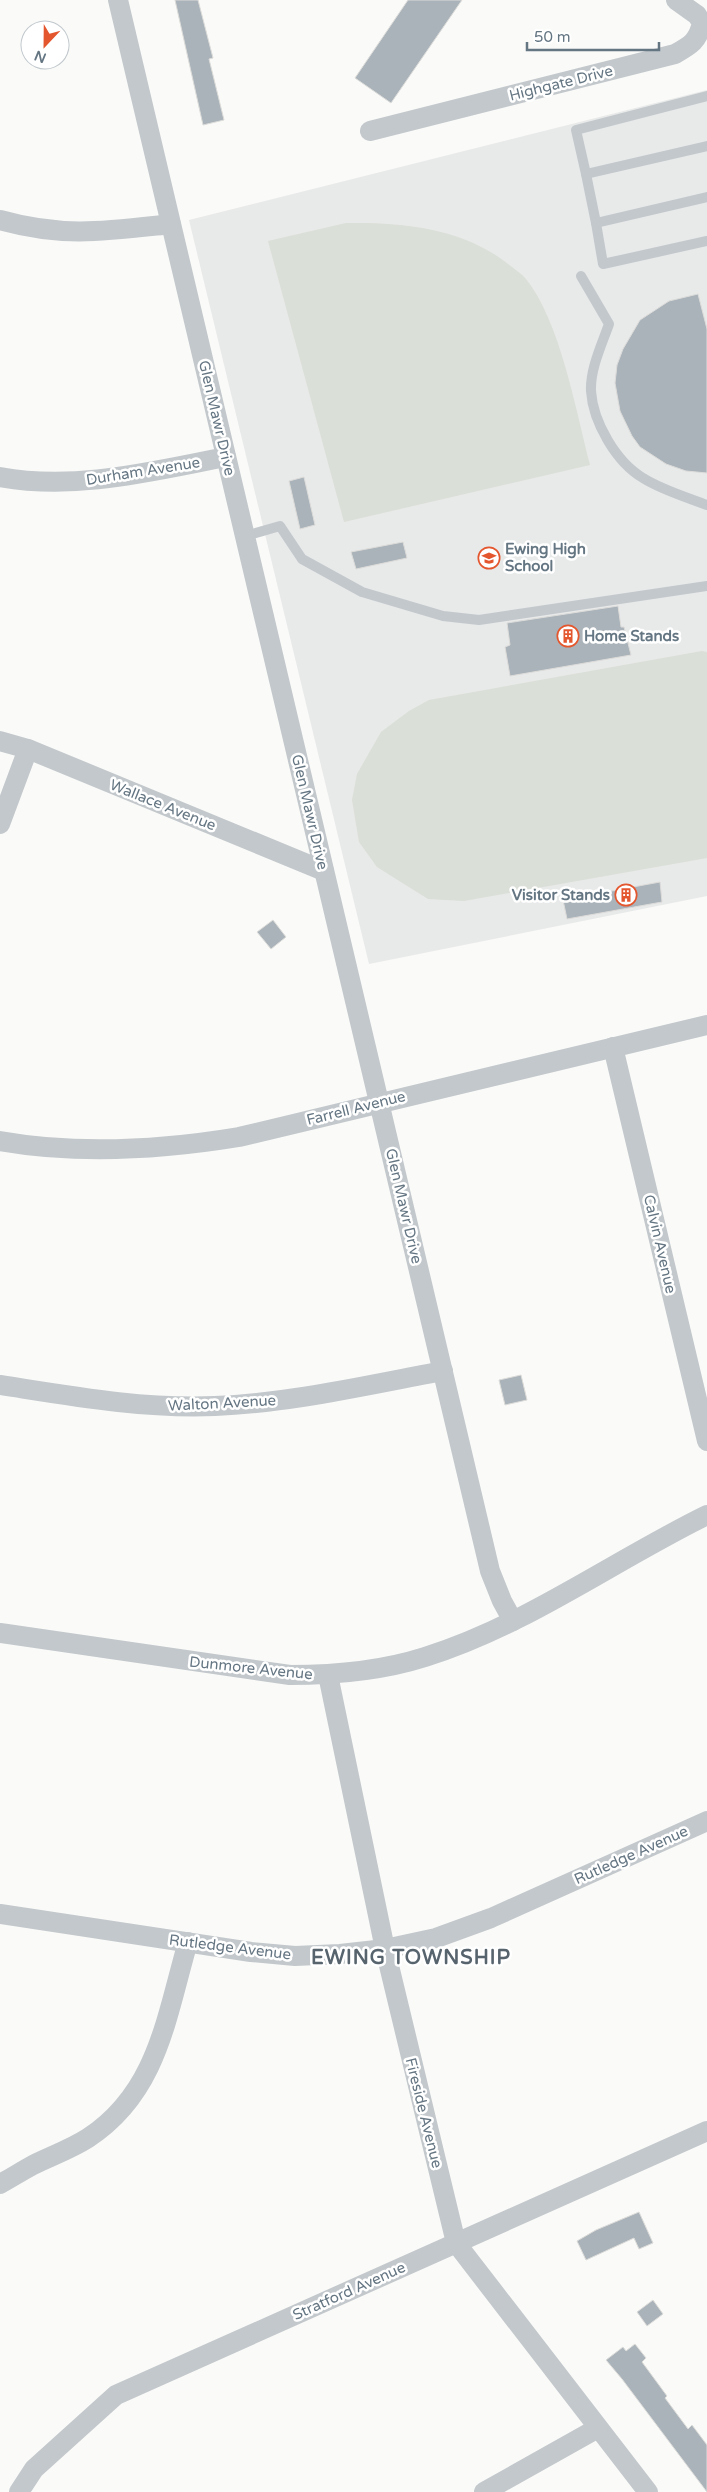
<svg xmlns="http://www.w3.org/2000/svg" width="707" height="2492" viewBox="0 0 707 2492" font-family="'Varela Round',sans-serif">
	<rect width="100%" height="100%" fill="#fafaf8"/>
	<polygon fill="#e8e9e9" points="707,90 707,896 369,964 189,220"/>
	<g fill="#dadfd7">
		<path d="M346,223c56,-1 117,5 162,41 6,5 13,9 18,15 34,42 50,132 64,186l-246,57 -76,-281z"/>
		<polygon points="702,651 707,652 707,858 464,901 428,899 377,867 359,842 352,800 357,774 381,732 409,711 429,700"/>
	</g>
	<g fill="#aab3b9" stroke="#dcdcda">
		<polygon points="175,0 198,0 213,58 209,59 224,120 203,125"/>
		<polygon points="408,0 462,0 391,103 355,78"/>
		<polygon points="698,294 707,329 707,473 686,471 666,464 640,447 632,436 620,411 615,383 617,365 623,349 640,320 669,301"/>
		<polygon points="304,477 315,525 300,529 289,481"/>
		<polygon points="403,542 407,558 356,569 351,552"/>
		<polygon points="618,606 621,627 624,627 631,655 510,676 505,647 510,645 507,623"/>
		<polygon points="660,882 662,902 567,919 563,900"/>
		<polygon points="273,920 286,937 271,949 257,932"/>
		<polygon points="521,1375 527,1400 505,1405 499,1380"/>
		<polygon points="639,2212 653,2243 639,2249 634,2238 586,2260 577,2241 596,2230"/>
		<polygon points="653,2300 663,2314 647,2326 637,2312"/>
		<polygon points="635,2344 646,2358 642,2362 667,2396 665,2398 688,2429 692,2425 707,2445 707,2492 622,2379 606,2360 623,2347 626,2351"/>
	</g>
	<g fill="none" stroke-linecap="round" stroke-linejoin="round">
		<g stroke="#c3c8cc" stroke-width="10">
			<polyline points="586,174 576,130 707,96"/>
			<polyline points="707,197 596,223 603,264 707,241"/>
			<polyline points="596,223 586,174 707,146"/>
			<path d="M581,276l28,48c-7,20 -19,45 -18,67 2,31 25,71 52,87 19,12 43,19 64,27"/>
			<polyline points="245,536 280,526 302,559 362,592 443,616 479,620 707,586"/>
		</g>
		<g stroke="#c3c8cc" stroke-width="20">
			<polyline points="118,0 490,1571 502,1601 513,1621"/>
			<path d="M370,131l305,-77c16,-9 23,-13 27,-31l-5,-8 -21,-15"/>
			<path d="M0,220c64,18 107,11 171,4"/>
			<path d="M0,477c76,14 152,-6 226,-20"/>
			<polyline points="0,741 28,749 324,871"/>
			<polyline points="0,824 28,749"/>
			<polyline points="613,1047 707,1441"/>
			<path d="M0,1141c79,14 160,9 239,-4l468,-112"/>
			<path d="M0,1385c71,11 142,24 215,21 76,-3 152,-21 228,-35"/>
			<path d="M0,1633l290,42c46,0 91,-4 135,-18 100,-31 188,-96 282,-142"/>
			<polyline points="328,1675 385,1949 456,2243 648,2492"/>
			<polyline points="0,1914 251,1952 295,1956 340,1954 385,1949 436,1938 491,1918 707,1821"/>
			<path d="M0,2184c11,-6 22,-13 33,-19 18,-9 38,-16 55,-27 70,-46 78,-121 100,-196"/>
			<polyline points="19,2492 34,2469 116,2395 707,2131"/>
			<polyline points="484,2492 598,2428"/>
		</g>
	</g>
	<defs>
		<g id="school-ring" transform="scale(1.125)"><circle r="9.5" fill="#fff" stroke="#e4572e" stroke-width="1.5"/><path d="M0-5L7-2L0 1L-7-2ZM-4 1L0 2.5L4 1V4Q0 6-4 4Z" fill="#e4572e"/></g>
		<g id="building-ring" transform="scale(1.125)"><circle r="9.5" fill="#fff" stroke="#e4572e" stroke-width="1.5"/><path d="M-4-6H4V6H1V3H-1V6H-4ZM-2.5-4.3h1.7v1.8h-1.7ZM.8-4.3h1.7v1.8H.8ZM-2.5-1h1.7V.8h-1.7ZM.8-1h1.7V.8H.8Z" fill="#e4572e"/></g>
	</defs>
	<g fill-rule="evenodd">
		<use href="#school-ring" x="489" y="558"/>
		<use href="#building-ring" x="568" y="636"/>
		<use href="#building-ring" x="626" y="895"/>
	</g>
	<g text-anchor="middle" stroke-width="5" stroke-linejoin="round" paint-order="stroke">
		<g font-size="15" fill="#657683" stroke="#fff">
			<text transform="translate(561 83) rotate(-14)" y="5">Highgate Drive</text>
			<text transform="translate(217 418) rotate(77)" y="5">Glen Mawr Drive</text>
			<text transform="translate(143 471) rotate(-9)" y="5">Durham Avenue</text>
			<text transform="translate(163 805) rotate(22)" y="5">Wallace Avenue</text>
			<text transform="translate(310 812) rotate(77)" y="5">Glen Mawr Drive</text>
			<text transform="translate(356 1108) rotate(-14)" y="5">Farrell Avenue</text>
			<text transform="translate(404 1206) rotate(77)" y="5">Glen Mawr Drive</text>
			<text transform="translate(660 1244) rotate(77)" y="5">Calvin Avenue</text>
			<text transform="translate(222 1403) rotate(-3)" y="5">Walton Avenue</text>
			<text transform="translate(251 1668) rotate(6)" y="5">Dunmore Avenue</text>
			<text transform="translate(631 1855) rotate(-24)" y="5">Rutledge Avenue</text>
			<text transform="translate(230 1947) rotate(7)" y="5">Rutledge Avenue</text>
			<text transform="translate(424 2113) rotate(76)" y="5">Fireside Avenue</text>
			<text transform="translate(349 2291) rotate(-24)" y="5">Stratford Avenue</text>
		</g>
		<g font-size="15" font-weight="bold" fill="#657683" stroke="#fff" text-anchor="start">
			<text x="505" y="554">Ewing High<tspan x="505" dy="17">School</tspan></text>
			<text x="584" y="641">Home Stands</text>
			<text x="610" y="900" text-anchor="end">Visitor Stands</text>
		</g>
		<g font-size="20" font-weight="bold" letter-spacing="1" fill="#57646e" stroke="#fff">
			<text x="411" y="1964">EWING TOWNSHIP</text>
		</g>
	</g>
	<g transform="translate(45 45) rotate(202)"><circle r="24" fill="#ffffff" stroke="#c1c8cd"/>
	<path d="M0-4L9 19L0 12L-9 19Z" fill="#e4572e"/>
	<text y="-8" font-size="14" font-weight="bold" text-anchor="middle" fill="#657683">N</text>
	</g>
	<path d="M527 42v8h132v-8" fill="none" stroke="#657683" stroke-width="2.5"/>
	<text x="534" y="42" font-size="15" fill="#657683" stroke="#ffffff" stroke-width="4" paint-order="stroke">50 m</text>
</svg>
